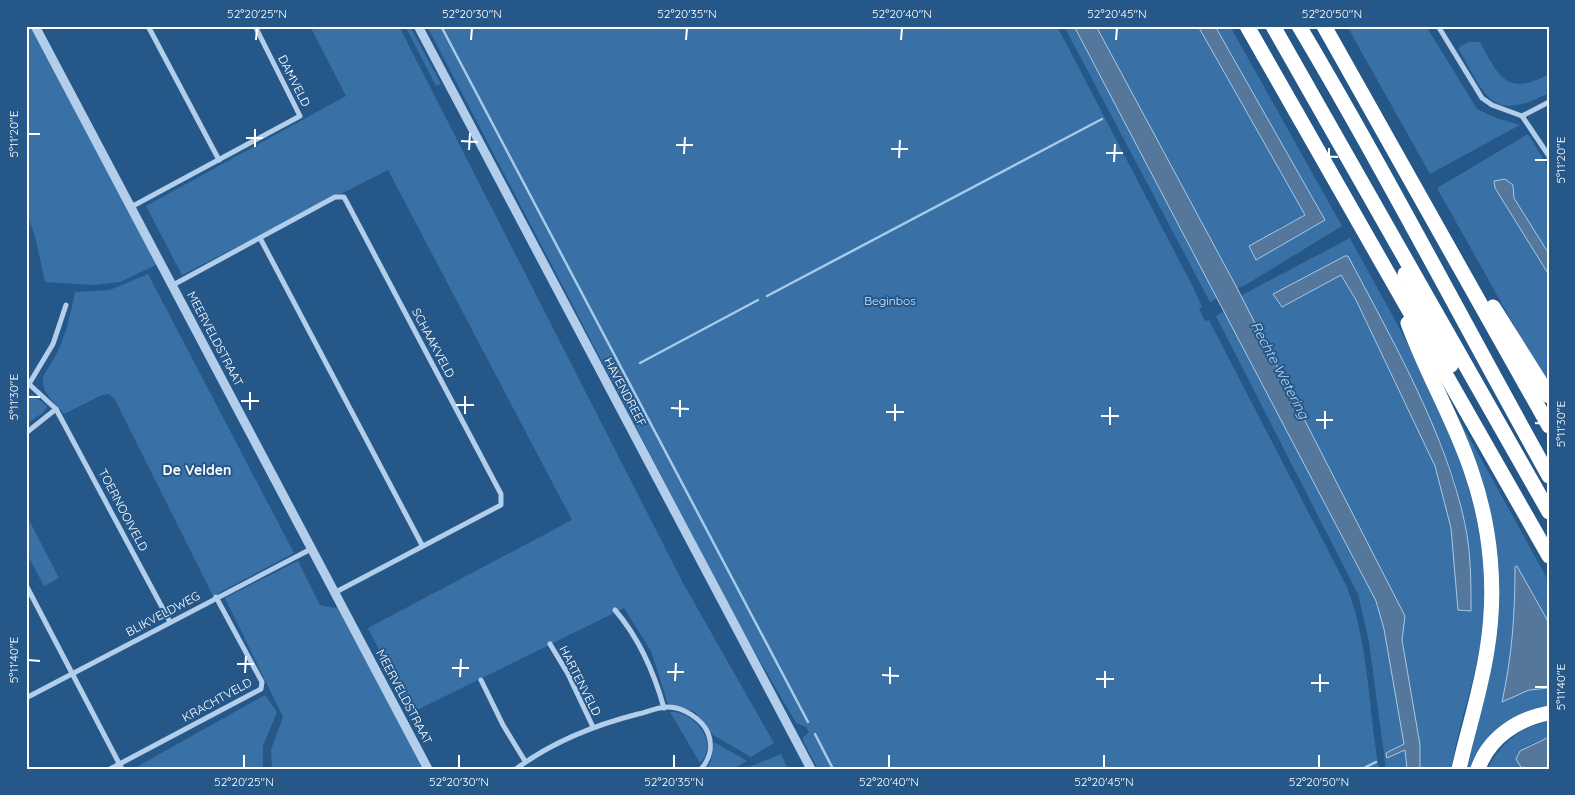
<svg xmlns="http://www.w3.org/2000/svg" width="1575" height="795" viewBox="0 0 1575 795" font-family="Quicksand,sans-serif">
	<rect width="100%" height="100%" fill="#255789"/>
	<g fill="#3971a6" fill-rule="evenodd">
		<polygon points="26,26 30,26 158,264 120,282 94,285 45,282 35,236 26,211"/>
		<polygon points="310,26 399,26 683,583 774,743 751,757 713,735 695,712 668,704 651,651 624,608 411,713 368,628 572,520 388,170 182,275 146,206 346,96"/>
		<polygon points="405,26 410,26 441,84 436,86"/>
		<path d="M427,26h630l135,259 10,22 -3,2 6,12 4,-1 138,267c22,57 21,121 32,182h-561l-15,-28v-4l6,-5 -3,-5 -10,-4 -53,-91z"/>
		<polygon points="1064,26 1074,26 1217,298 1210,302"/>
		<polygon points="1096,26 1198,26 1305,215 1279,228 1257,259 1325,220 1215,26 1230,26 1342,226 1244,286 1237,288"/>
		<polygon points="1347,26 1426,26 1477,109 1496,118 1520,125 1430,174"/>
		<path d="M1469,42h11c19,35 27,55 69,32v19c-59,30 -62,4 -90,-43l1,-4z"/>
		<polygon points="1528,134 1549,168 1549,254 1514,198 1494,182 1495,188 1549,275 1549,382 1534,361 1437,188"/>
		<path d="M1350,238c62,115 150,254 133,391 -6,47 -24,93 -32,140h-31v-24l-18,-105 3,-24 -165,-320zM1345,256l96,187 14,39 11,43 5,44v42l-13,-2 -7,-81 -16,-62 -79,-166 -15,-26 -58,33 -9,-13z"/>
		<path d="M148,274l146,279 -81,43 -99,-198 -5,-4 -7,1 -38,19c-7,-10 -21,-19 -21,-32 -1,-7 6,-14 9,-20 13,-22 18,-45 23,-70l35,-2z"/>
		<polygon points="1224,311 1376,601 1384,629 1404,744 1386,753 1387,758 1406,750 1407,769 1386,769 1369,642 1358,594 1216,316"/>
		<path d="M1436,377l113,205v41l-30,-54 -4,-2c0,46 -3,89 -13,134l27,-11 20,-2v21l-26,7 -48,53h-10l10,-51 16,-176z"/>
		<polygon points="32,394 47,406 44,412 26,424 26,400"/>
		<polygon points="30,522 59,578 44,586 26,552 26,524"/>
		<polygon points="298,561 320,605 340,609 423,769 272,769 271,750 283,717 225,598"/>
		<polygon points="265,695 277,712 263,746 263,769 133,769"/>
		<path d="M670,712c24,-2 50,32 30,51z"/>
		<path d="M1549,721v16c-13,5 -26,9 -33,22l6,10h-35c14,-26 33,-42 62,-48z"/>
		<polygon points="714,742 747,761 733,769 706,769 711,761"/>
		<polygon points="781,754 788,769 745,769 749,767"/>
	</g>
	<g fill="#55779b" stroke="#a6caea">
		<polygon points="1074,26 1096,26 1237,288 1405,616 1402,640 1420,745 1420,769 1407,769 1405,750 1387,758 1386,753 1404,744 1384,629 1376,601"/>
		<polygon points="1198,26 1215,26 1325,220 1256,260 1249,246 1305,215"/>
		<polygon points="1505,179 1513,185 1514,198 1549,254 1549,275 1495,188 1494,181"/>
		<path d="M1345,256h3c43,82 98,177 117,268 6,28 6,58 6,87l-13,-1 -7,-82 -16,-62 -79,-166 -15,-25 -59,32 -9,-13z"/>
		<path d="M1517,566l32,57v65l-20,2 -27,12c10,-46 13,-87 13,-135z"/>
		<polygon points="1549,737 1549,769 1522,769 1516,759 1520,751"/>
	</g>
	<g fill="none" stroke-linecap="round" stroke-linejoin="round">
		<g stroke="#a6caea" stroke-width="2.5">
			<polyline points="441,26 808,722"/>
			<polyline points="767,296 1102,119"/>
			<polyline points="640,363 758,300"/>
			<polyline points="815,734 833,769"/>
			<polyline points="1362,769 1376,762"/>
		</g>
		<g stroke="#b2ceea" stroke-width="5">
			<polyline points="148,26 219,160"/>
			<polyline points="1438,26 1482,98 1492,105 1522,116 1549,156"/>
			<polyline points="1522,116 1549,102"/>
			<polyline points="131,207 300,116 255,26"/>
			<polyline points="260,238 422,545"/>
			<polyline points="173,285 335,197 344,197 501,494 501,505 334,593"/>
			<polyline points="26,389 53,344 66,305"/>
			<polyline points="56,409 170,622"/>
			<polyline points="26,433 56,409 30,385"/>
			<polyline points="26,585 122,769"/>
			<path d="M615,610c24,28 39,62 49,98"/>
			<polyline points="550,644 568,674 593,727"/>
			<polyline points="481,680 503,725 525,761"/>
			<polyline points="26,698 311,549"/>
			<polyline points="110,769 261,689 262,682 216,597"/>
			<path d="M516,769c36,-27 79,-44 122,-55 9,-2 20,-7 30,-7 15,0 34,12 40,26 5,13 2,26 -7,36"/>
		</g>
		<g stroke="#b2ceea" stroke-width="9">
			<polyline points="35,26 428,769"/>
			<polyline points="418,26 811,769"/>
		</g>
		<g stroke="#fff" stroke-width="15">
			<polyline points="1247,26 1549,556"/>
			<polyline points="1273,26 1549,512"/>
			<path d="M1299,26c88,148 166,300 250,450"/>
			<polyline points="1324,26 1549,426"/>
			<polyline points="1405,274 1451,365"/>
			<polyline points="1493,307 1549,396"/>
			<path d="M1408,323c18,50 46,96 63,147 20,57 26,120 16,180 -6,40 -19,79 -28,119"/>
			<path d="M1478,769c11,-32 40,-50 71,-56"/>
		</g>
	</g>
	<path fill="none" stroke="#fff" stroke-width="2" d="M256,40l1,-12M471,40l1,-12M686,40l1,-12M901,40l1,-12M1116,40l1,-12M1331,40l1,-12M28,134h12M246,138h17M461,141l17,1M676,145h17M255,147v-18M891,149h17M469,150l1,-17M1106,153h17M684,154l1,-17M1321,156l17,1M899,158l1,-18M1535,160h13M1114,162l1,-18M1329,165v-17M28,397h12M241,401h18M456,405h18M671,408l18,1M250,410v-18M886,412h18M465,414v-18M1101,416h18M680,417v-17M1316,420h17M895,421v-17M1535,423l13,1M1110,425v-18M1325,429v-18M28,660l12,1M237,664h17M452,668h17M667,672h17M245,673l1,-17M882,675l17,1M460,677l1,-18M1096,679h18M675,681l1,-18M1311,683h18M890,684v-17M1535,687h13M1105,688v-17M1320,692v-18M244,768v-13M459,768v-13M674,768v-13M889,768v-13M1104,768v-13M1319,768v-13"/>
	<g text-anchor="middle" stroke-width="4" stroke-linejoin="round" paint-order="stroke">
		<g font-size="12" fill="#fff" stroke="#255789">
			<text transform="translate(294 81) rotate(63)" y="4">DAMVELD</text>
			<text transform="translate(215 339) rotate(62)" y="4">MEERVELDSTRAAT</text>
			<text transform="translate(433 343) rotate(62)" y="4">SCHAAKVELD</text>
			<text transform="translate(625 392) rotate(62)" y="4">HAVENDREEF</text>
			<text transform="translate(123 510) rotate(62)" y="4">TOERNOOIVELD</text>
			<text transform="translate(163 614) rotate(-28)" y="4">BLIKVELDWEG</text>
			<text transform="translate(580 681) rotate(63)" y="4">HARTENVELD</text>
			<text transform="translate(404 697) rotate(62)" y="4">MEERVELDSTRAAT</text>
			<text transform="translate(217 700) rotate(-29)" y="4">KRACHTVELD</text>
		</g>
		<g font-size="12" fill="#d6e7f7" stroke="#255789">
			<text x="890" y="305">Beginbos</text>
		</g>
		<g font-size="14" font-style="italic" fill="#bdd8f1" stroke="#255789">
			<text transform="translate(1280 370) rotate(62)" y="5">Rechte Wetering</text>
		</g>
		<g font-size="14" font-weight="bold" fill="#fff" stroke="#255789">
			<text x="197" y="475">De Velden</text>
		</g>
	</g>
	<rect width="1575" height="795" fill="none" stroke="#255789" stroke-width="55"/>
	<rect x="28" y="28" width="1520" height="740" fill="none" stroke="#fff" stroke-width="2"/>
	<g font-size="12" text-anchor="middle" fill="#fff">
		<text x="257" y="18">52°20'25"N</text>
		<text x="472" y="18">52°20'30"N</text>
		<text x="687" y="18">52°20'35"N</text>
		<text x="902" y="18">52°20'40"N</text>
		<text x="1117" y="18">52°20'45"N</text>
		<text x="1332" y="18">52°20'50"N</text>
		<text transform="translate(14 134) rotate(-90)" y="4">5°11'20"E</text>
		<text transform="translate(1561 160) rotate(-90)" y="4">5°11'20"E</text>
		<text transform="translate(14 397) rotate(-90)" y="4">5°11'30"E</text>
		<text transform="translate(1561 424) rotate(-90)" y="4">5°11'30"E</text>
		<text transform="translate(14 660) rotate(-90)" y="4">5°11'40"E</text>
		<text transform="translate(1561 687) rotate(-90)" y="4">5°11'40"E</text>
		<text x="244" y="786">52°20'25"N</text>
		<text x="459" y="786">52°20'30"N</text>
		<text x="674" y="786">52°20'35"N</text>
		<text x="889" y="786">52°20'40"N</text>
		<text x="1104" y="786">52°20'45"N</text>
		<text x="1319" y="786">52°20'50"N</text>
	</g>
</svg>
